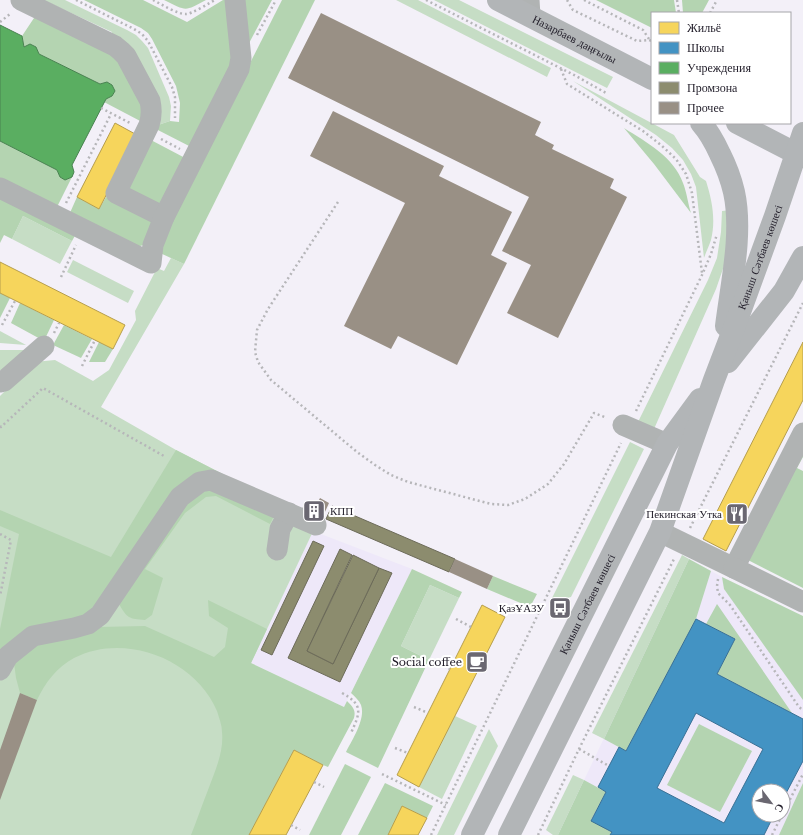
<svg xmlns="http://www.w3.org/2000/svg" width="803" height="835" viewBox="0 0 803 835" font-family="'Libre Baskerville',serif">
	<rect width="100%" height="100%" fill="#f3f0f8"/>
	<g fill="#eee8f9" fill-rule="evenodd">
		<polygon points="313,531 412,569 344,707 251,663"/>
		<path d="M689,559l33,18 2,12 79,43v203h-245zM759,791h24v24h-24z"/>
	</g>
	<g fill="#c6ddc5">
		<polygon points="43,0 65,0 127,30 136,35 142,41 148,48 169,97 171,106 170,121 152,127 109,39 112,32"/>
		<polygon points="396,0 418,0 551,68 547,77"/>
		<polygon points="434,0 459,0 613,77 607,88"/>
		<path d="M573,81l101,54 26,42 6,4c6,19 10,39 5,59 -2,6 -5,12 -7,18l-8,-71 -5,-13 -8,-14 -11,-12 -16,-13z"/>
		<polygon points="731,210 725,263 716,289 654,429 638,422 708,280 717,258 721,232 722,211"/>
		<polygon points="23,216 72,241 60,264 12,239"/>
		<polygon points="171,258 184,264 101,407 176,450 299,513 316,525 243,680 227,835 0,835 0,396 34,362 55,360 93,381 109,370 136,320 135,311 157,268 164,271"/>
		<polygon points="73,260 134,291 128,303 67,272"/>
		<polygon points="0,331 26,345 0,343"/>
		<polygon points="0,350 30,350 6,370 0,370"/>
		<polygon points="630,442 644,449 571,597 550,602"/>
		<polygon points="682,555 689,559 604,739 592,733"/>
		<polygon points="430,585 459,598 429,660 401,646"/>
		<polygon points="455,716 477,726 442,799 419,787"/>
		<polygon points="489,729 498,746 454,835 437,835"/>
		<polygon points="573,775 584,780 558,835 553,835 546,830"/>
	</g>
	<g fill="#b4d4b1">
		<polygon points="84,0 143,0 187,22 223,0 229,0 236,58 193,148 152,127 170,121 179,122 180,103 176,86 152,39 148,33 141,28"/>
		<path d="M164,0h42c-22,12 -19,11 -42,0z"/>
		<polygon points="243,0 272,0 247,47"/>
		<polygon points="282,0 315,0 184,264 160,253 171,219"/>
		<polygon points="596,0 674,0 676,13 652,13 652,28"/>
		<polygon points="682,0 709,0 702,13 683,13"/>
		<polygon points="36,15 115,53 146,102 144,123 104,102 106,99 112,96 115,91 112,85 107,82 100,84 39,54 36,47 30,44 24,47 22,36"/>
		<path d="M624,128c22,14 50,29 59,55 4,10 5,21 8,30l-37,-49z"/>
		<polygon points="149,139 187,159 161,209 123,190"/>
		<polygon points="0,141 57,170 60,177 65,180 72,177 56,209 0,182"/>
		<polygon points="0,194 77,232 72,241 23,216 12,239 4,235 0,243"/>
		<polygon points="77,197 99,209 106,197 156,222 144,245 132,248 69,215"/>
		<polygon points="0,293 10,298 0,318"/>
		<polygon points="20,303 54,320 44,341 11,323"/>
		<polygon points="64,325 92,339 81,358 53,345"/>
		<polygon points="99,342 113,349 105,362 89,362"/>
		<polygon points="803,448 803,457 797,468 803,471 803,588 746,559"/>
		<polygon points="176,450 240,483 212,474 93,611 0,656 0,629 19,534 0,526 0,510 111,557"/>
		<path d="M208,490h9l57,26 -4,8 -54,-28 -10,1 -21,16 -40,56 18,9 -11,37 -7,5c-16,-1 -18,-2 -26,-16l63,-95 14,-14z"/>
		<polygon points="689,559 711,571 696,619 626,751 604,739"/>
		<path d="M412,569l50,23 -3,6 -29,-13 -29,61 28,14 -51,108 -32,-16c6,-12 20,-33 15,-47 -2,-5 -6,-8 -10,-12z"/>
		<polygon points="493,576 537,594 530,607 487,589"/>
		<polygon points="722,577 803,616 803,700 724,589"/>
		<path d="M208,600l59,29 -16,34 93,44 3,-6c6,6 9,9 7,17l-26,49 -5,-2 -29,-15 -45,85h-58c6,-15 11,-30 17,-45 7,-19 16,-38 14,-58 0,-7 -3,-14 -5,-21 -22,-52 -92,-79 -143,-53 -17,9 -29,25 -37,42l-17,-7 -4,-15 -2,-15 19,-20 65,-16 47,-1 69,31 11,-10 3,-19 -19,-12z"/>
		<polygon points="717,604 792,713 717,674 735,639 706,624"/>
		<polygon points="699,724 752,751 720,812 667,785"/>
		<polygon points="345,764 371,777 341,835 309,835"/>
		<polygon points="584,780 606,792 591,820 612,832 610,835 558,835"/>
		<polygon points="385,783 433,806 427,818 402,806 388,835 358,835"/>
		<polygon points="803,783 803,835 779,835"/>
	</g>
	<g fill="#f6d55c" stroke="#b69e4d">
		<polygon points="115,123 137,135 99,209 77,197"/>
		<polygon points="0,262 125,325 113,349 0,293"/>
		<polygon points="803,342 803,400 726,551 703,539"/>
		<polygon points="482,605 505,617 419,787 397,775"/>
		<polygon points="294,750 323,765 286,835 249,835"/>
		<polygon points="402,806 427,818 418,835 388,835"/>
	</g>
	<path fill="#4393c3" stroke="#397095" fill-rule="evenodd" d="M696,619l39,20 -18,35 86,45v42l-20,38v-8h-24v24h15l-10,20h-154l2,-3 -21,-11 15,-29 -8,-5 21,-40 7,4zM696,713l67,36 -39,74 -67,-35z"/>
	<polygon fill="#5aae61" stroke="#498250" points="0,25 22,36 24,47 30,44 36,47 39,54 100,84 107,82 112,85 115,91 112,96 106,99 72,165 74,172 72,177 65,180 60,177 57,170 0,141"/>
	<g fill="#8c8c6e" stroke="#6c6b59">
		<polygon points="332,506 455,559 449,572 326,519"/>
		<polygon points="313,541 324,546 272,655 261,650"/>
		<polygon points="340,549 352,555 307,651 333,664 379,568 392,573 340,682 288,658"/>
		<polygon points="353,555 379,568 333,664 307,651"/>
	</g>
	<g fill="#999085">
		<polygon points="321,13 541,122 535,135 554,145 552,149 614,179 610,188 627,197 558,338 507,313 531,265 502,251 529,197 288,78"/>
		<polygon points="333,111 444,166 439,176 512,212 491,255 507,263 457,365 398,336 391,349 344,326 405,203 310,156"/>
		<polygon points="320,498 329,503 320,523 300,513 305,503 315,508"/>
		<polygon points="455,559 493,576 487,589 449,572"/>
		<polygon points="20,693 37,700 0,800 0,750"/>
	</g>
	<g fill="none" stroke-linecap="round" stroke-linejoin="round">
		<g stroke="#b6b6b9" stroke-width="2.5" stroke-dasharray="2 3" stroke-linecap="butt">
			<polyline points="76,0 134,29 142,34 148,41 172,87 175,97 175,118"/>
			<path d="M153,0c8,4 26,15 33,14 6,0 23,-11 29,-14"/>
			<polyline points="426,0 576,76 606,93"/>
			<polyline points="567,0 573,10 637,41 649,40 652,41"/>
			<polyline points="584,0 643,30 649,39"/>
			<polyline points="677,0 679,13"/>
			<polyline points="710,13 717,0"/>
			<polyline points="0,22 10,14"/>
			<polyline points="257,35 276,0"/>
			<polyline points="561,69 567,84 643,131 661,145 676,159 686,174 692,193 702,273"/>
			<polyline points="101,108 130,123"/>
			<polyline points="161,139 180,149"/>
			<polyline points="338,202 268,309 257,330 255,352 258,362 271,380 357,452 375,465 391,475 408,482 491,504 508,505 525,499 548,484 564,464 594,413 607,418"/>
			<polyline points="66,203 111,114"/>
			<polyline points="61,277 76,245"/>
			<polyline points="2,325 15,301"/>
			<polyline points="54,333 59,323"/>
			<polyline points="82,366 95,340"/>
			<polyline points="636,411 702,275 711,254 717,234"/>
			<polyline points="0,426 1,427 43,388 164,456"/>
			<polyline points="690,528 803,303"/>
			<polyline points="0,534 11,540 0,596"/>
			<polyline points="718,579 717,586 718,593 730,605 799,707 803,710"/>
			<polyline points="456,619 471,627"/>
			<polyline points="435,662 450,669"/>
			<path d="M342,693c22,12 18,20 9,40"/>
			<polyline points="414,707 428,713"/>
			<polyline points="395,748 408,753"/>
			<polyline points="579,749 609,766"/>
			<polyline points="382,774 446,805"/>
			<polyline points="314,782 324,787"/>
			<polyline points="783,813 803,774"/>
			<polyline points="291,825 300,830"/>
			<polyline points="431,835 621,443"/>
			<polyline points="538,835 579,749 674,559"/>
			<polyline points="772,835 782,815"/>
		</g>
		<g stroke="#b0b3b3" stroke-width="21">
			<path d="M21,0l94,46 6,5 5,5 24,45c2,9 2,15 -1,24l-33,68 48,24"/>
			<polyline points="529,0 530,16"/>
			<polyline points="0,188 151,263 153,245 164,217 239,69 241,58 235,0"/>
			<polyline points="0,382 4,381 44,346"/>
			<polyline points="623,425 667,444"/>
			<polyline points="660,532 734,568 803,433"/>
			<polyline points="277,550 280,529 289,513"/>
			<polyline points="734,568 803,602"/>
			<polyline points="0,670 8,656 33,636 74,628 88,624 100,615 180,497 200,482 211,480 316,525"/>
		</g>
		<g stroke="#b2b5b7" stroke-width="22">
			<path id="s1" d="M498,0l154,79"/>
			<path d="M701,123c8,9 14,20 19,31 6,12 11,25 14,38 9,41 -3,93 -8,134"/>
			<polyline points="737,123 803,157"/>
			<polyline points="728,362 784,291 803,257"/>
			<path id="s2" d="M472,835l195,-391 33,-45"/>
			<path id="s3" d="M509,835l151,-303 54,-152 26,-68 35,-96 28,-83"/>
		</g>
	</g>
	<defs>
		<g id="building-square" transform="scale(1.15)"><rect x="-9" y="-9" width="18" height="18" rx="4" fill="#6a6771" stroke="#fff"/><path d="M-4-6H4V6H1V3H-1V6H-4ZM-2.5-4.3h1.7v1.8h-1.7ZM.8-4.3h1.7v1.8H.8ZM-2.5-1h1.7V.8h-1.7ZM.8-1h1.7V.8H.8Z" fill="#fff"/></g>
		<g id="restaurant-square" transform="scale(1.15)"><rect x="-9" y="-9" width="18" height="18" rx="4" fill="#6a6771" stroke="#fff"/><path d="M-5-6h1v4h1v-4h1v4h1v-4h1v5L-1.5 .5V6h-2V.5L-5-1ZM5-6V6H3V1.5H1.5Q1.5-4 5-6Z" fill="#fff"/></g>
		<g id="bus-square" transform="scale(1.15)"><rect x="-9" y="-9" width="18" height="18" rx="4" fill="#6a6771" stroke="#fff"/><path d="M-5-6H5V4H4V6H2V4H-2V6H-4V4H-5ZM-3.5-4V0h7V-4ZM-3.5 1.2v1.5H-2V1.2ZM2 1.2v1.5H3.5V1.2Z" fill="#fff"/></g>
		<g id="cafe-square" transform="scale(1.15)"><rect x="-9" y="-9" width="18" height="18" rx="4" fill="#6a6771" stroke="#fff"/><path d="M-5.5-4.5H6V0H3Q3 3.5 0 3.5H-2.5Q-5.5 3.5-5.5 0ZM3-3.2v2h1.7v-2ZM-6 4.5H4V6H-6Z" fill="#fff"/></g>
	</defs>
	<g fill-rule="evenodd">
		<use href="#building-square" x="314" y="511"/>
		<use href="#restaurant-square" x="737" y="514"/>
		<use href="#bus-square" x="560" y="608"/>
		<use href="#cafe-square" x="477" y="662"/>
	</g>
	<g text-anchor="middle" stroke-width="4" stroke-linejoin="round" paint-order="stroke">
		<g font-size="11" fill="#211d29" stroke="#fff">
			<text dy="4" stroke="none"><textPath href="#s1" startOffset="86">Назарбаев даңғылы</textPath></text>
			<text dy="4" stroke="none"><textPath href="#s3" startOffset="631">Қаныш Сәтбаев көшесі</textPath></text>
			<text dy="4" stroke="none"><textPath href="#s2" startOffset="258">Қаныш Сәтбаев көшесі</textPath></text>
		</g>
		<g font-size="11" fill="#211d29" stroke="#fff" text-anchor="end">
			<text x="330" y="515" text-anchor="start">КПП</text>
			<text x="722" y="518">Пекинская Утка</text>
			<text x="544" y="612">ҚазҰАЗУ</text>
			<text x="462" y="666">Social coffee</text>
		</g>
	</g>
	<rect x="651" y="12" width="140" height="112" fill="#ffffff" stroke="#a6a5a9"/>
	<rect x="659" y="22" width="20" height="12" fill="#f6d55c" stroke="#a6a5a9"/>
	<text x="687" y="32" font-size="12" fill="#211d29">Жильё</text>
	<rect x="659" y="42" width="20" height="12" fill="#4393c3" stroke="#a6a5a9"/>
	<text x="687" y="52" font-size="12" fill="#211d29">Школы</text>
	<rect x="659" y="62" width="20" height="12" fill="#5aae61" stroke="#a6a5a9"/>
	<text x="687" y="72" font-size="12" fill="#211d29">Учреждения</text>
	<rect x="659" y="82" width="20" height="12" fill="#8c8c6e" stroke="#a6a5a9"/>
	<text x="687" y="92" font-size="12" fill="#211d29">Промзона</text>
	<rect x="659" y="102" width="20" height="12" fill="#999085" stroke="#a6a5a9"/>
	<text x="687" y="112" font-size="12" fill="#211d29">Прочее</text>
	<g transform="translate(771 803) rotate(122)"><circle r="19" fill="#ffffff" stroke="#a6a5a9"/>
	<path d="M0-3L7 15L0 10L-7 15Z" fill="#6a6771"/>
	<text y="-6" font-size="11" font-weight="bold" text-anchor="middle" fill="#211d29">С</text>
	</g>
</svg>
